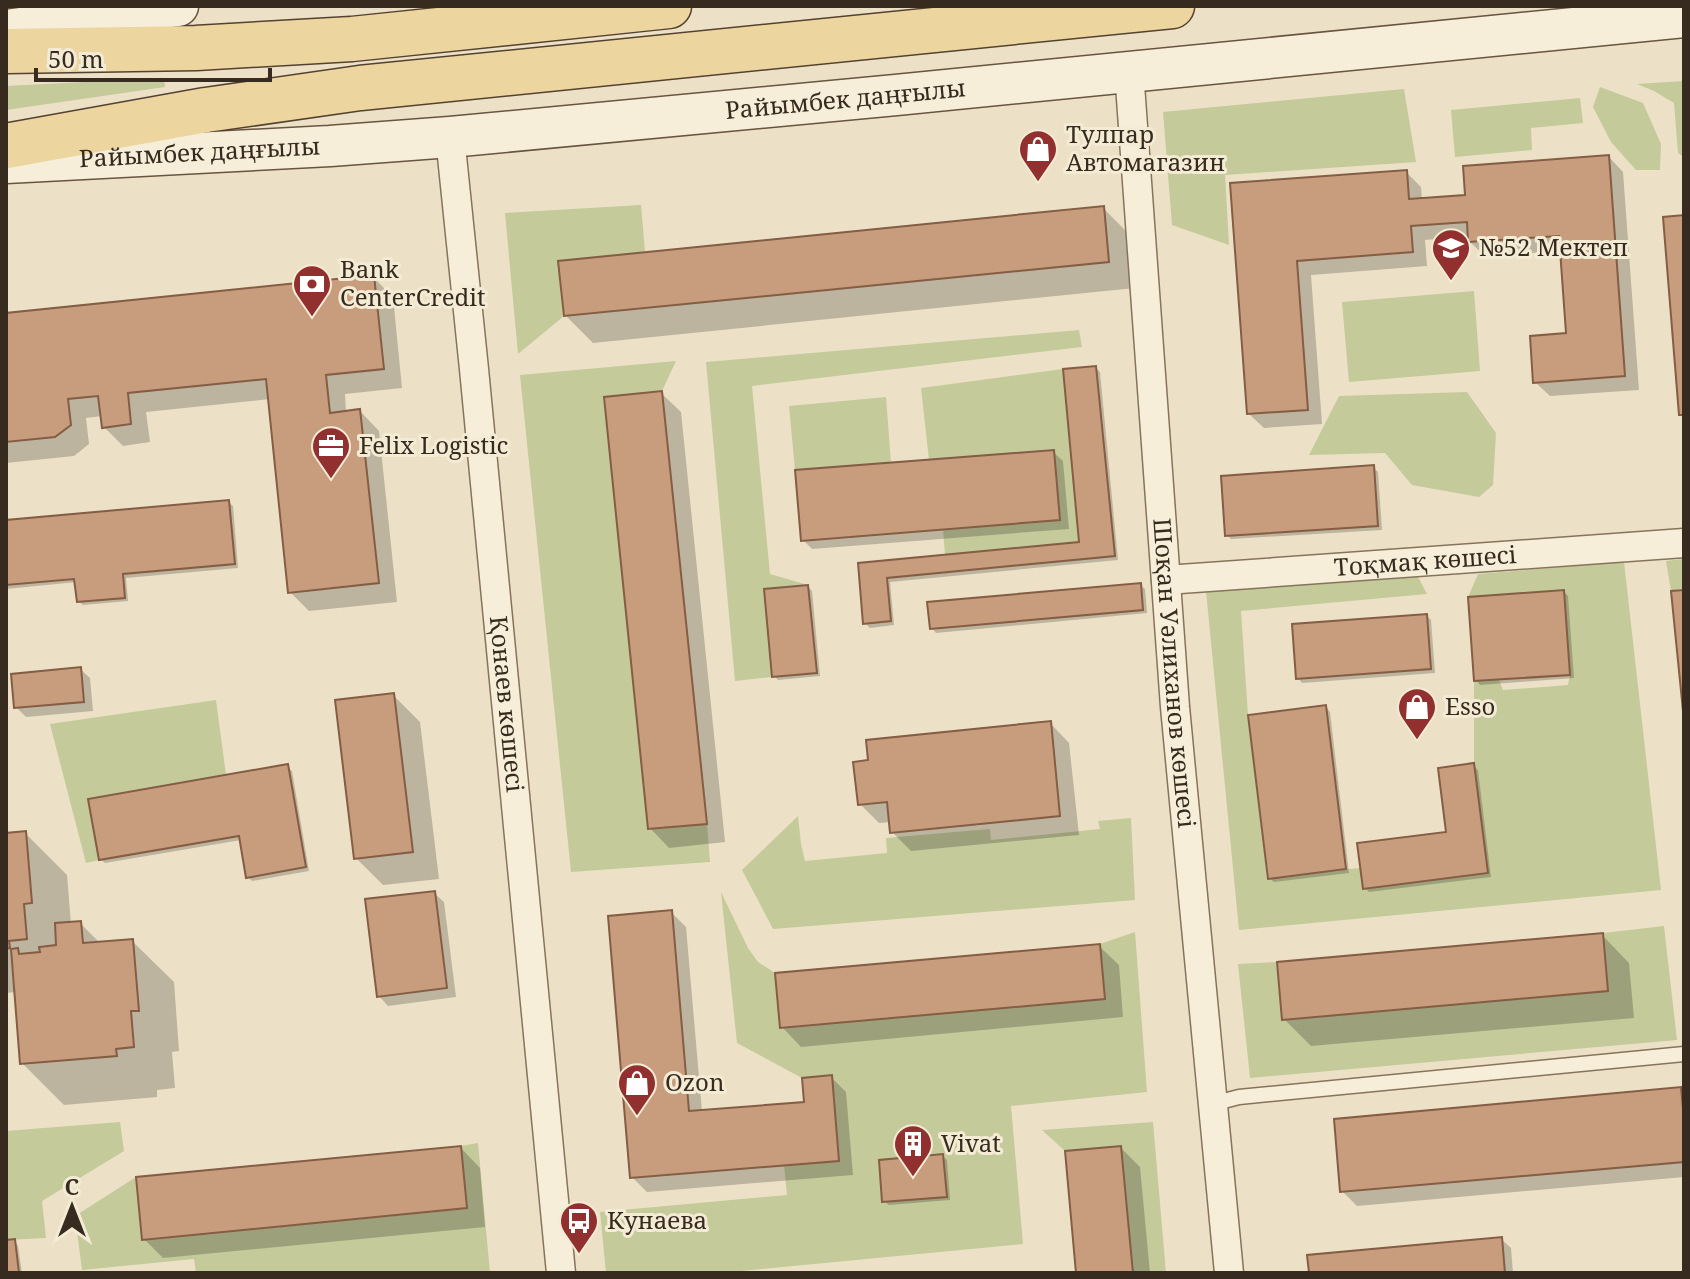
<svg xmlns="http://www.w3.org/2000/svg" width="1690" height="1279" viewBox="0 0 1690 1279" font-family="'Noto Serif',serif">
	<rect width="100%" height="100%" fill="#ece1c6"/>
	<g fill="#c4ca9a">
		<polygon points="164,78 165,87 6,110 6,86"/>
		<polygon points="1684,81 1684,157 1678,153 1674,103 1654,91 1637,84"/>
		<polygon points="1600,87 1643,103 1661,144 1660,170 1636,170 1611,142 1593,107"/>
		<polygon points="1404,89 1416,162 1225,175 1229,245 1172,225 1163,112"/>
		<polygon points="1580,98 1583,123 1531,128 1532,150 1455,157 1451,110"/>
		<polygon points="641,205 645,252 558,261 564,316 518,354 505,213"/>
		<polygon points="1474,291 1480,371 1349,382 1342,302"/>
		<polygon points="1079,330 1082,347 752,386 770,574 808,585 764,590 772,677 735,681 706,362"/>
		<polygon points="676,361 662,391 604,397 648,829 707,824 710,862 571,872 520,375"/>
		<polygon points="1063,369 1079,542 945,555 943,529 1060,520 1054,450 929,460 921,388"/>
		<polygon points="1467,392 1496,433 1493,485 1479,497 1412,485 1385,453 1309,455 1339,396"/>
		<polygon points="886,397 891,463 795,470 789,406"/>
		<polygon points="1684,559 1684,590 1671,591 1666,561"/>
		<polygon points="1624,562 1661,890 1239,930 1206,591 1417,575 1427,594 1241,611 1248,715 1267,878 1360,868 1363,888 1487,873 1474,763 1474,681 1499,680 1503,690 1568,685 1570,674 1564,590 1468,597 1478,574"/>
		<polygon points="216,700 226,775 88,799 99,860 86,863 50,724"/>
		<polygon points="798,816 801,844 805,861 887,853 886,838 990,829 991,840 1100,829 1098,821 1131,818 1135,900 773,929 742,870"/>
		<polygon points="721,892 748,948 758,962 775,973 780,1028 1105,999 1100,944 1135,932 1147,1092 1011,1106 1023,1244 720,1273 606,1273 600,1212 787,1195 784,1165 839,1160 832,1075 802,1078 737,1043"/>
		<polygon points="1664,926 1677,1040 1250,1078 1238,964 1277,962 1282,1020 1607,991 1603,933"/>
		<polygon points="120,1122 124,1151 42,1201 46,1238 6,1240 6,1131"/>
		<polygon points="1153,1122 1166,1273 1133,1273 1121,1146 1065,1151 1042,1130"/>
		<polygon points="478,1143 490,1273 196,1273 194,1259 82,1270 75,1216 136,1177 143,1240 467,1209 461,1146"/>
	</g>
	<g fill="#0003">
		<polygon points="1609,157 1623,172 1639,390 1550,396 1535,382 1568,335 1562,251 1485,256 1470,242 1470,236 1425,240 1427,266 1311,275 1322,424 1264,428 1249,414 1232,185 1406,172 1421,187 1422,200 1467,197"/>
		<polygon points="1103,208 1130,235 1135,288 593,343 565,315"/>
		<polygon points="373,277 393,297 402,388 345,394 346,413 360,411 379,431 397,602 309,611 290,592 270,399 146,412 150,442 123,446 104,427 102,416 86,418 89,444 74,456 6,463 6,315"/>
		<polygon points="1096,368 1100,372 1118,560 890,582 894,625 870,628 865,623 860,565 1081,543"/>
		<polygon points="661,393 681,412 725,842 669,848 650,828"/>
		<polygon points="1053,452 1063,461 1069,529 812,549 803,540"/>
		<polygon points="1373,467 1378,472 1382,530 1231,539 1227,535"/>
		<polygon points="228,502 233,506 238,568 126,578 128,601 83,605 78,601 77,582 6,589 6,522"/>
		<polygon points="1140,585 1145,589 1147,613 936,633 932,628"/>
		<polygon points="808,587 812,591 820,676 778,680 774,676"/>
		<polygon points="1564,592 1568,596 1574,678 1480,685 1476,680"/>
		<polygon points="1427,616 1431,620 1435,673 1302,683 1298,678"/>
		<polygon points="80,669 90,678 93,711 26,717 16,707"/>
		<polygon points="393,695 420,722 439,879 383,885 356,858"/>
		<polygon points="1326,707 1330,712 1349,873 1274,882 1269,878"/>
		<polygon points="1050,723 1069,743 1079,835 911,851 892,832 891,822 879,823 860,804"/>
		<polygon points="1474,766 1478,770 1491,877 1369,892 1365,888 1448,834"/>
		<polygon points="287,767 292,771 309,871 252,881 248,877 241,840 105,863 100,859"/>
		<polygon points="25,833 67,875 71,924 80,923 101,944 132,941 174,982 179,1051 172,1052 175,1088 157,1090 157,1097 64,1105 22,1063 16,992 6,993 6,835"/>
		<polygon points="434,893 444,902 456,997 388,1006 379,996"/>
		<polygon points="671,912 686,927 702,1112 806,1103 831,1077 846,1092 853,1175 647,1192 632,1177"/>
		<polygon points="1602,935 1629,963 1634,1018 1311,1046 1284,1019"/>
		<polygon points="1099,946 1119,965 1123,1017 801,1047 782,1027"/>
		<polygon points="1680,1090 1684,1093 1684,1177 1357,1206 1342,1191"/>
		<polygon points="461,1148 480,1168 485,1227 163,1258 144,1239"/>
		<polygon points="1121,1148 1140,1167 1150,1273 1078,1273"/>
		<polygon points="942,1156 947,1160 950,1200 889,1205 884,1201"/>
		<polygon points="1501,1239 1511,1248 1513,1273 1311,1273"/>
		<polygon points="14,1241 18,1246 22,1273 6,1273 6,1242"/>
	</g>
	<g fill="#c89d7e" stroke="#845d44" stroke-width="2">
		<polygon points="1609,155 1625,376 1533,383 1530,336 1566,333 1559,236 1468,242 1467,222 1411,226 1413,252 1297,261 1308,410 1247,414 1230,183 1407,170 1409,199 1465,195 1463,166"/>
		<polygon points="1104,206 1109,262 564,316 558,261"/>
		<polygon points="1684,215 1684,415 1679,415 1663,217"/>
		<polygon points="374,275 384,369 326,375 330,413 360,409 379,583 288,593 266,379 128,393 131,424 102,428 98,396 68,399 71,425 55,437 6,442 6,313"/>
		<polygon points="1096,366 1115,556 887,578 891,621 863,624 858,563 1079,542 1063,369"/>
		<polygon points="662,391 707,824 648,829 604,397"/>
		<polygon points="1054,450 1060,520 801,541 795,470"/>
		<polygon points="1374,465 1378,526 1225,536 1221,476"/>
		<polygon points="229,500 235,564 123,574 125,598 77,602 74,579 6,585 6,520"/>
		<polygon points="1141,583 1143,610 930,629 927,602"/>
		<polygon points="808,585 817,673 772,677 764,589"/>
		<polygon points="1564,590 1570,675 1474,681 1468,597"/>
		<polygon points="1684,590 1684,721 1671,591"/>
		<polygon points="1427,614 1431,669 1296,679 1292,624"/>
		<polygon points="81,667 84,702 14,708 11,674"/>
		<polygon points="394,693 413,852 354,859 335,700"/>
		<polygon points="1326,705 1346,869 1268,879 1248,715"/>
		<polygon points="1051,721 1060,816 890,833 887,802 858,805 853,762 868,760 866,740"/>
		<polygon points="1474,763 1488,873 1363,889 1357,843 1446,832 1438,768"/>
		<polygon points="288,764 306,867 246,878 239,836 99,860 88,799"/>
		<polygon points="26,831 32,903 24,904 27,939 9,941 10,948 6,949 6,833"/>
		<polygon points="435,891 447,988 377,997 365,899"/>
		<polygon points="672,910 689,1111 804,1102 802,1078 832,1075 839,1161 630,1178 608,916"/>
		<polygon points="81,921 83,943 133,939 139,1011 131,1011 134,1047 116,1049 117,1056 20,1064 11,949 18,948 19,954 40,952 39,947 56,945 55,923"/>
		<polygon points="1603,933 1608,991 1282,1020 1277,962"/>
		<polygon points="1100,944 1105,999 780,1028 775,973"/>
		<polygon points="1681,1087 1684,1119 1684,1162 1340,1192 1334,1119"/>
		<polygon points="461,1146 467,1208 142,1240 136,1177"/>
		<polygon points="1121,1146 1133,1273 1076,1273 1065,1151"/>
		<polygon points="943,1154 947,1197 882,1202 879,1160"/>
		<polygon points="1502,1237 1505,1273 1309,1273 1307,1255"/>
		<polygon points="15,1239 19,1273 6,1273 6,1240"/>
	</g>
	<g fill="none" stroke-linecap="round" stroke-linejoin="round">
		<g stroke="#86735c" stroke-width="17">
			<polyline id="service" points="1212,1104 1239,1097 1684,1054"/>
		</g>
		<g stroke="#86735c" stroke-width="31">
			<g id="minor">
				<path id="s1" d="M1129,71l46,636 54,566"/>
				<path id="s2" d="M450,137l24,232 87,904"/>
				<path id="s3" d="M1166,580l518,-37"/>
			</g>
		</g>
		<g stroke="#685440" stroke-width="43">
			<g id="secondary">
				<polyline points="6,30 178,6"/>
				<path id="s4" d="M6,163l324,-17 120,-9 446,-42 788,-78"/>
			</g>
		</g>
		<g stroke="#544130" stroke-width="47">
			<g id="primary">
				<polyline points="6,51 196,48 352,39 669,6"/>
				<polyline points="6,146 206,110 360,88 1172,6"/>
			</g>
		</g>
		<use href="#service" stroke="#f7eed9" stroke-width="14"/>
		<use href="#minor" stroke="#f7eed9" stroke-width="28"/>
		<use href="#secondary" stroke="#f7eed9" stroke-width="40"/>
		<use href="#primary" stroke="#edd5a0" stroke-width="44"/>
	</g>
	<defs>
		<g id="shop-pin" transform="scale(2)"><path d="M0 17L-7.5 6A9.5 9.5 0 1 1 7.5 6Z" fill="#923030" stroke="#f4ebd5"/><path d="M-5-2.5h2.3a2.7 3.5 0 0 1 5.4 0H5L5.5 6h-11ZM-1.5-2.5h3a1.5 2.3 0 0 0-3 0Z" fill="#fff"/></g>
		<g id="school-pin" transform="scale(2)"><path d="M0 17L-7.5 6A9.5 9.5 0 1 1 7.5 6Z" fill="#923030" stroke="#f4ebd5"/><path d="M0-5L7-2L0 1L-7-2ZM-4 1L0 2.5L4 1V4Q0 6-4 4Z" fill="#fff"/></g>
		<g id="bank-pin" transform="scale(2)"><path d="M0 17L-7.5 6A9.5 9.5 0 1 1 7.5 6Z" fill="#923030" stroke="#f4ebd5"/><path d="M-6-4H6V4H-6ZM0-2.3a2.3 2.3 0 1 0 0 4.6a2.3 2.3 0 1 0 0-4.6Z" fill="#fff"/></g>
		<g id="office-pin" transform="scale(2)"><path d="M0 17L-7.5 6A9.5 9.5 0 1 1 7.5 6Z" fill="#923030" stroke="#f4ebd5"/><path d="M-6-3h4V-5.5h4V-3h4V5H-6ZM-1-4.5V-3h2v-1.5ZM-6 0V1H6V0Z" fill="#fff"/></g>
		<g id="building-pin" transform="scale(2)"><path d="M0 17L-7.5 6A9.5 9.5 0 1 1 7.5 6Z" fill="#923030" stroke="#f4ebd5"/><path d="M-4-6H4V6H1V3H-1V6H-4ZM-2.5-4.3h1.7v1.8h-1.7ZM.8-4.3h1.7v1.8H.8ZM-2.5-1h1.7V.8h-1.7ZM.8-1h1.7V.8H.8Z" fill="#fff"/></g>
		<g id="bus-pin" transform="scale(2)"><path d="M0 17L-7.5 6A9.5 9.5 0 1 1 7.5 6Z" fill="#923030" stroke="#f4ebd5"/><path d="M-5-6H5V4H4V6H2V4H-2V6H-4V4H-5ZM-3.5-4V0h7V-4ZM-3.5 1.2v1.5H-2V1.2ZM2 1.2v1.5H3.5V1.2Z" fill="#fff"/></g>
	</defs>
	<g fill-rule="evenodd">
		<use href="#shop-pin" x="1038" y="149"/>
		<use href="#school-pin" x="1451" y="248"/>
		<use href="#bank-pin" x="312" y="284"/>
		<use href="#office-pin" x="331" y="446"/>
		<use href="#shop-pin" x="1417" y="707"/>
		<use href="#shop-pin" x="637" y="1083"/>
		<use href="#building-pin" x="913" y="1144"/>
		<use href="#bus-pin" x="579" y="1221"/>
	</g>
	<g text-anchor="middle" stroke-width="6" stroke-linejoin="round" paint-order="stroke">
		<g font-size="24" fill="#372b1f" stroke="#f4ebd5">
			<text dy="8" stroke="none"><textPath href="#s4" startOffset="842">Райымбек даңғылы</textPath></text>
			<text dy="8" stroke="none"><textPath href="#s4" startOffset="194">Райымбек даңғылы</textPath></text>
			<text dy="8" stroke="none"><textPath href="#s3" startOffset="260">Тоқмақ көшесі</textPath></text>
			<text dy="8" stroke="none"><textPath href="#s1" startOffset="604">Шоқан Уәлиханов көшесі</textPath></text>
			<text dy="8" stroke="none"><textPath href="#s2" startOffset="570">Қонаев көшесі</textPath></text>
		</g>
		<g font-size="24" fill="#372b1f" stroke="#f4ebd5" text-anchor="start">
			<text x="1066" y="143">Тулпар<tspan x="1066" dy="28">Автомагазин</tspan></text>
			<text x="1479" y="256">№52 Мектеп</text>
			<text x="340" y="278">Bank<tspan x="340" dy="28">CenterCredit</tspan></text>
			<text x="359" y="454">Felix Logistic</text>
			<text x="1445" y="715">Esso</text>
			<text x="665" y="1091">Ozon</text>
			<text x="941" y="1152">Vivat</text>
			<text x="607" y="1229">Кунаева</text>
		</g>
	</g>
	<rect width="1690" height="1279" fill="none" stroke="#372b1f" stroke-width="16"/>
	<g transform="translate(72 1207)" stroke="#f4ebd5" stroke-width="6" paint-order="stroke">
	<path d="M0-6L14 30L0 20L-14 30Z" fill="#372b1f"/>
	<text y="-12" font-size="22" font-weight="bold" text-anchor="middle" fill="#372b1f">С</text>
	</g>
	<path d="M36 68v12h234v-12" fill="none" stroke="#372b1f" stroke-width="4"/>
	<text x="48" y="68" font-size="24" fill="#372b1f" stroke="#f4ebd5" stroke-width="6" paint-order="stroke">50 m</text>
</svg>
